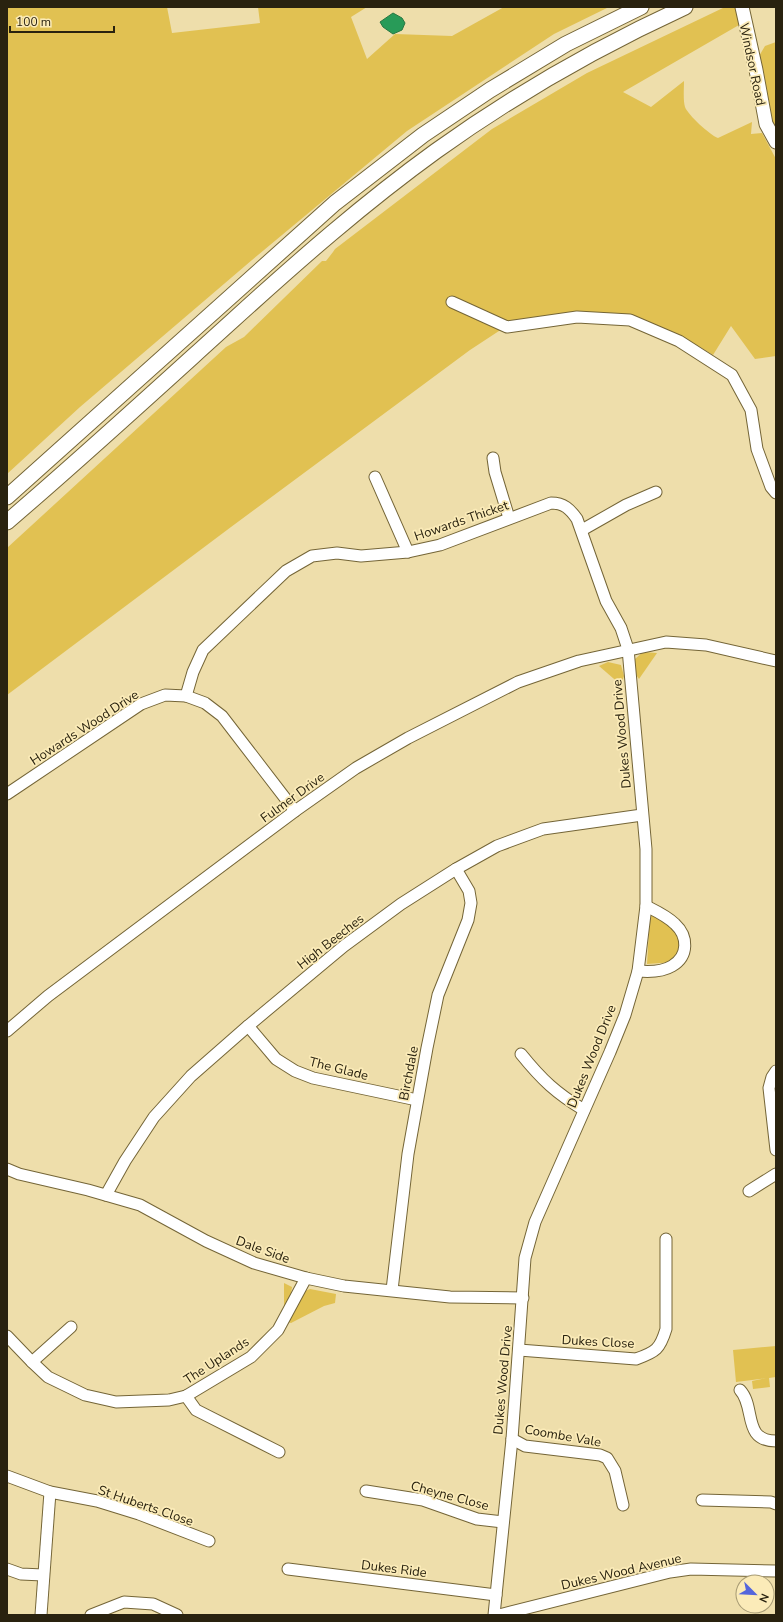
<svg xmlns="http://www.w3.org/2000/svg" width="783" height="1622" viewBox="0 0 783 1622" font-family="'Nunito Sans',sans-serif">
	<rect width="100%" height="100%" fill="#eedeab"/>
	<g fill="#e1c152">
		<polygon points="7,7 167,7 172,33 260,23 258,7 367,7 351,17 367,59 395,34 452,36 504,7 609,7 554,34 407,131 252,260 80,407 7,474"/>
		<path d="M725,7h11l3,18 -116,67 28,15 33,-26c0,8 -1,19 1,26 3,8 25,28 33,31l34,-16 -1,12 11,-1 14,26v197l-21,3 -24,-33 -18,29 -13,-8 -61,-26h-125l-44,29 -239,177 -224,168v-147l219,-201 18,-10 78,-76h4l7,-9 2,-3 157,-120 95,-56z"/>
		<polygon points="776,42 776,128 772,121 759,56 765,46"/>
		<polygon points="643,652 657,653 639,679 632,669 635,659"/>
		<polygon points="608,662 621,665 624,676 621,685 599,666"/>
		<polygon points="658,912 682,940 675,962 647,964 650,914"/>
		<polygon points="284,1283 292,1287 291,1294 284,1306"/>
		<polygon points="310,1289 336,1294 335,1303 324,1306 291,1323 288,1322 305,1291"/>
		<polygon points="776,1346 776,1377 769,1378 770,1387 753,1389 752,1381 767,1378 736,1382 733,1350"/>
	</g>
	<polygon fill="#289b58" stroke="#287742" points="393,13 402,18 405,23 402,30 393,34 383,27 380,22"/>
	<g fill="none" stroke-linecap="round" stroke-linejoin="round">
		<g stroke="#746537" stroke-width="13">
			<g id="minor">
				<polyline points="452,302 507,327 577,317 630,320 679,341 732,375 751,410 757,449 771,487 776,493"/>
				<polyline points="493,458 495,472 509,518"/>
				<polyline points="375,477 408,552"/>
				<polyline points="582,530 626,505 656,492"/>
				<path d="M186,696l7,-24 10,-22 83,-79 26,-15 25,-3 24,3 47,-4 32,-7 111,-42c13,0 19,6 26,16l29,82 15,27 7,21 18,200v57l-8,65 -13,44 -15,37 -75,170 -10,36 -13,181 -18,176"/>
				<polyline points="7,794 141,704 165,695 186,696 205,703 222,716 295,811"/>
				<path d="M638,971c11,1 24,1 34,-5 17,-10 16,-30 3,-42 -8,-8 -19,-13 -29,-18"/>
				<polyline points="248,1026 276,1059 295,1071 313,1078 417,1100"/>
				<polyline points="7,1031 48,996 295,811 356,768 408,738 518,682 579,661 666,642 706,645 776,661"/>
				<path d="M521,1054c21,26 35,39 63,56"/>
				<polyline points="776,1071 772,1077 769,1088 776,1150"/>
				<polyline points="7,1169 19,1174 88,1190 140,1205 206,1241 254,1263 306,1278 344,1286 450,1297 523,1298"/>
				<polyline points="749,1191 776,1174"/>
				<polyline points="106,1195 125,1161 154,1117 191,1076 248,1026 344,946 401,904 456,869 497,846 543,829 642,815"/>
				<polyline points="392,1290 408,1154 427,1048 438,995 468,920 471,903 469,891 456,869"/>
				<polyline points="7,1336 32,1362 48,1377 85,1395 116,1402 169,1400 186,1396 251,1357 278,1330 306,1278"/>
				<path d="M519,1350l117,9c20,-7 24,-10 30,-30v-90"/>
				<polyline points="32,1362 71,1327"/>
				<path d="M740,1390c16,17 2,51 36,51"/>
				<polyline points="186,1396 196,1410 279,1452"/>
				<polyline points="512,1439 525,1446 600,1455 607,1458 615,1471 623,1505"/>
				<polyline points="7,1476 50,1492 97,1501 139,1514 209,1541"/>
				<polyline points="366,1491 423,1500 477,1519 503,1522"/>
				<polyline points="702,1500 771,1502 776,1504"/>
				<polyline points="7,1569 21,1574 43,1575"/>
				<polyline points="288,1569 496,1595"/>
				<polyline points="41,1615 50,1492"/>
				<polyline points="91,1615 124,1602 153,1604 177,1615"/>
				<polyline points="499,1615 670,1572 691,1569 776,1571"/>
			</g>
		</g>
		<g stroke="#746537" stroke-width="15">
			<polyline id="major" points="742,7 756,70 766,124 776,142"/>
		</g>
		<g stroke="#746537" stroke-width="17">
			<g id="highway">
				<polyline points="7,497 335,203 423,135 490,90 566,44 641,7"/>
				<path d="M7,522c76,-65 150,-133 224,-200 66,-60 133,-119 205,-171 78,-56 162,-104 249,-144"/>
			</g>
		</g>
		<use href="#minor" stroke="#fff" stroke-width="11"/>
		<use href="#major" stroke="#fff" stroke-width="13"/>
		<use href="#highway" stroke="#fff" stroke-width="15"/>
	</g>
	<g text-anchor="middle" stroke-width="3.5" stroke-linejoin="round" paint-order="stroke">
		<g font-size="13" fill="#29220f" stroke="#fbebb8">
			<text transform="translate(753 64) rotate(78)" y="5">Windsor Road</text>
			<text transform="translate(461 520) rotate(-19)" y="5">Howards Thicket</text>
			<text transform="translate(84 727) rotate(-33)" y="5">Howards Wood Drive</text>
			<text transform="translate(621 734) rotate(-95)" y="5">Dukes Wood Drive</text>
			<text transform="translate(292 797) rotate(-36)" y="5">Fulmer Drive</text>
			<text transform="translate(330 941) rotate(-38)" y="5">High Beeches</text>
			<text transform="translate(591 1056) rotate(-68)" y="5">Dukes Wood Drive</text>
			<text transform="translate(339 1068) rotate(14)" y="5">The Glade</text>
			<text transform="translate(408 1073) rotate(-79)" y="5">Birchdale</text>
			<text transform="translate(263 1249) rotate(20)" y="5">Dale Side</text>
			<text transform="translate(598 1341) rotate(3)" y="5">Dukes Close</text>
			<text transform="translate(216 1360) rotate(-33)" y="5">The Uplands</text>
			<text transform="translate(502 1380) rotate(-85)" y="5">Dukes Wood Drive</text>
			<text transform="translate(563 1435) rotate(10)" y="5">Coombe Vale</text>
			<text transform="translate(450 1495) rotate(15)" y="5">Cheyne Close</text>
			<text transform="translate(146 1505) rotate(19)" y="5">St Huberts Close</text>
			<text transform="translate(394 1568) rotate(7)" y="5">Dukes Ride</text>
			<text transform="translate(621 1571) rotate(-13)" y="5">Dukes Wood Avenue</text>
		</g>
	</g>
	<rect width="783" height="1622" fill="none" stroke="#29220f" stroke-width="16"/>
	<g transform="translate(755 1594) rotate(114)"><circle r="19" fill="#fbebb8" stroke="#a79b74"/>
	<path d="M0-3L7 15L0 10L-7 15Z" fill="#5466dc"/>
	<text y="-6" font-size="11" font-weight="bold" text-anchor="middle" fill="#29220f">N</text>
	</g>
	<path d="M10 26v6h104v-6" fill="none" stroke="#29220f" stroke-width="2"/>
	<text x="16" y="26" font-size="12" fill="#29220f" stroke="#fbebb8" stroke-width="3" paint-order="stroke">100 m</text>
</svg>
